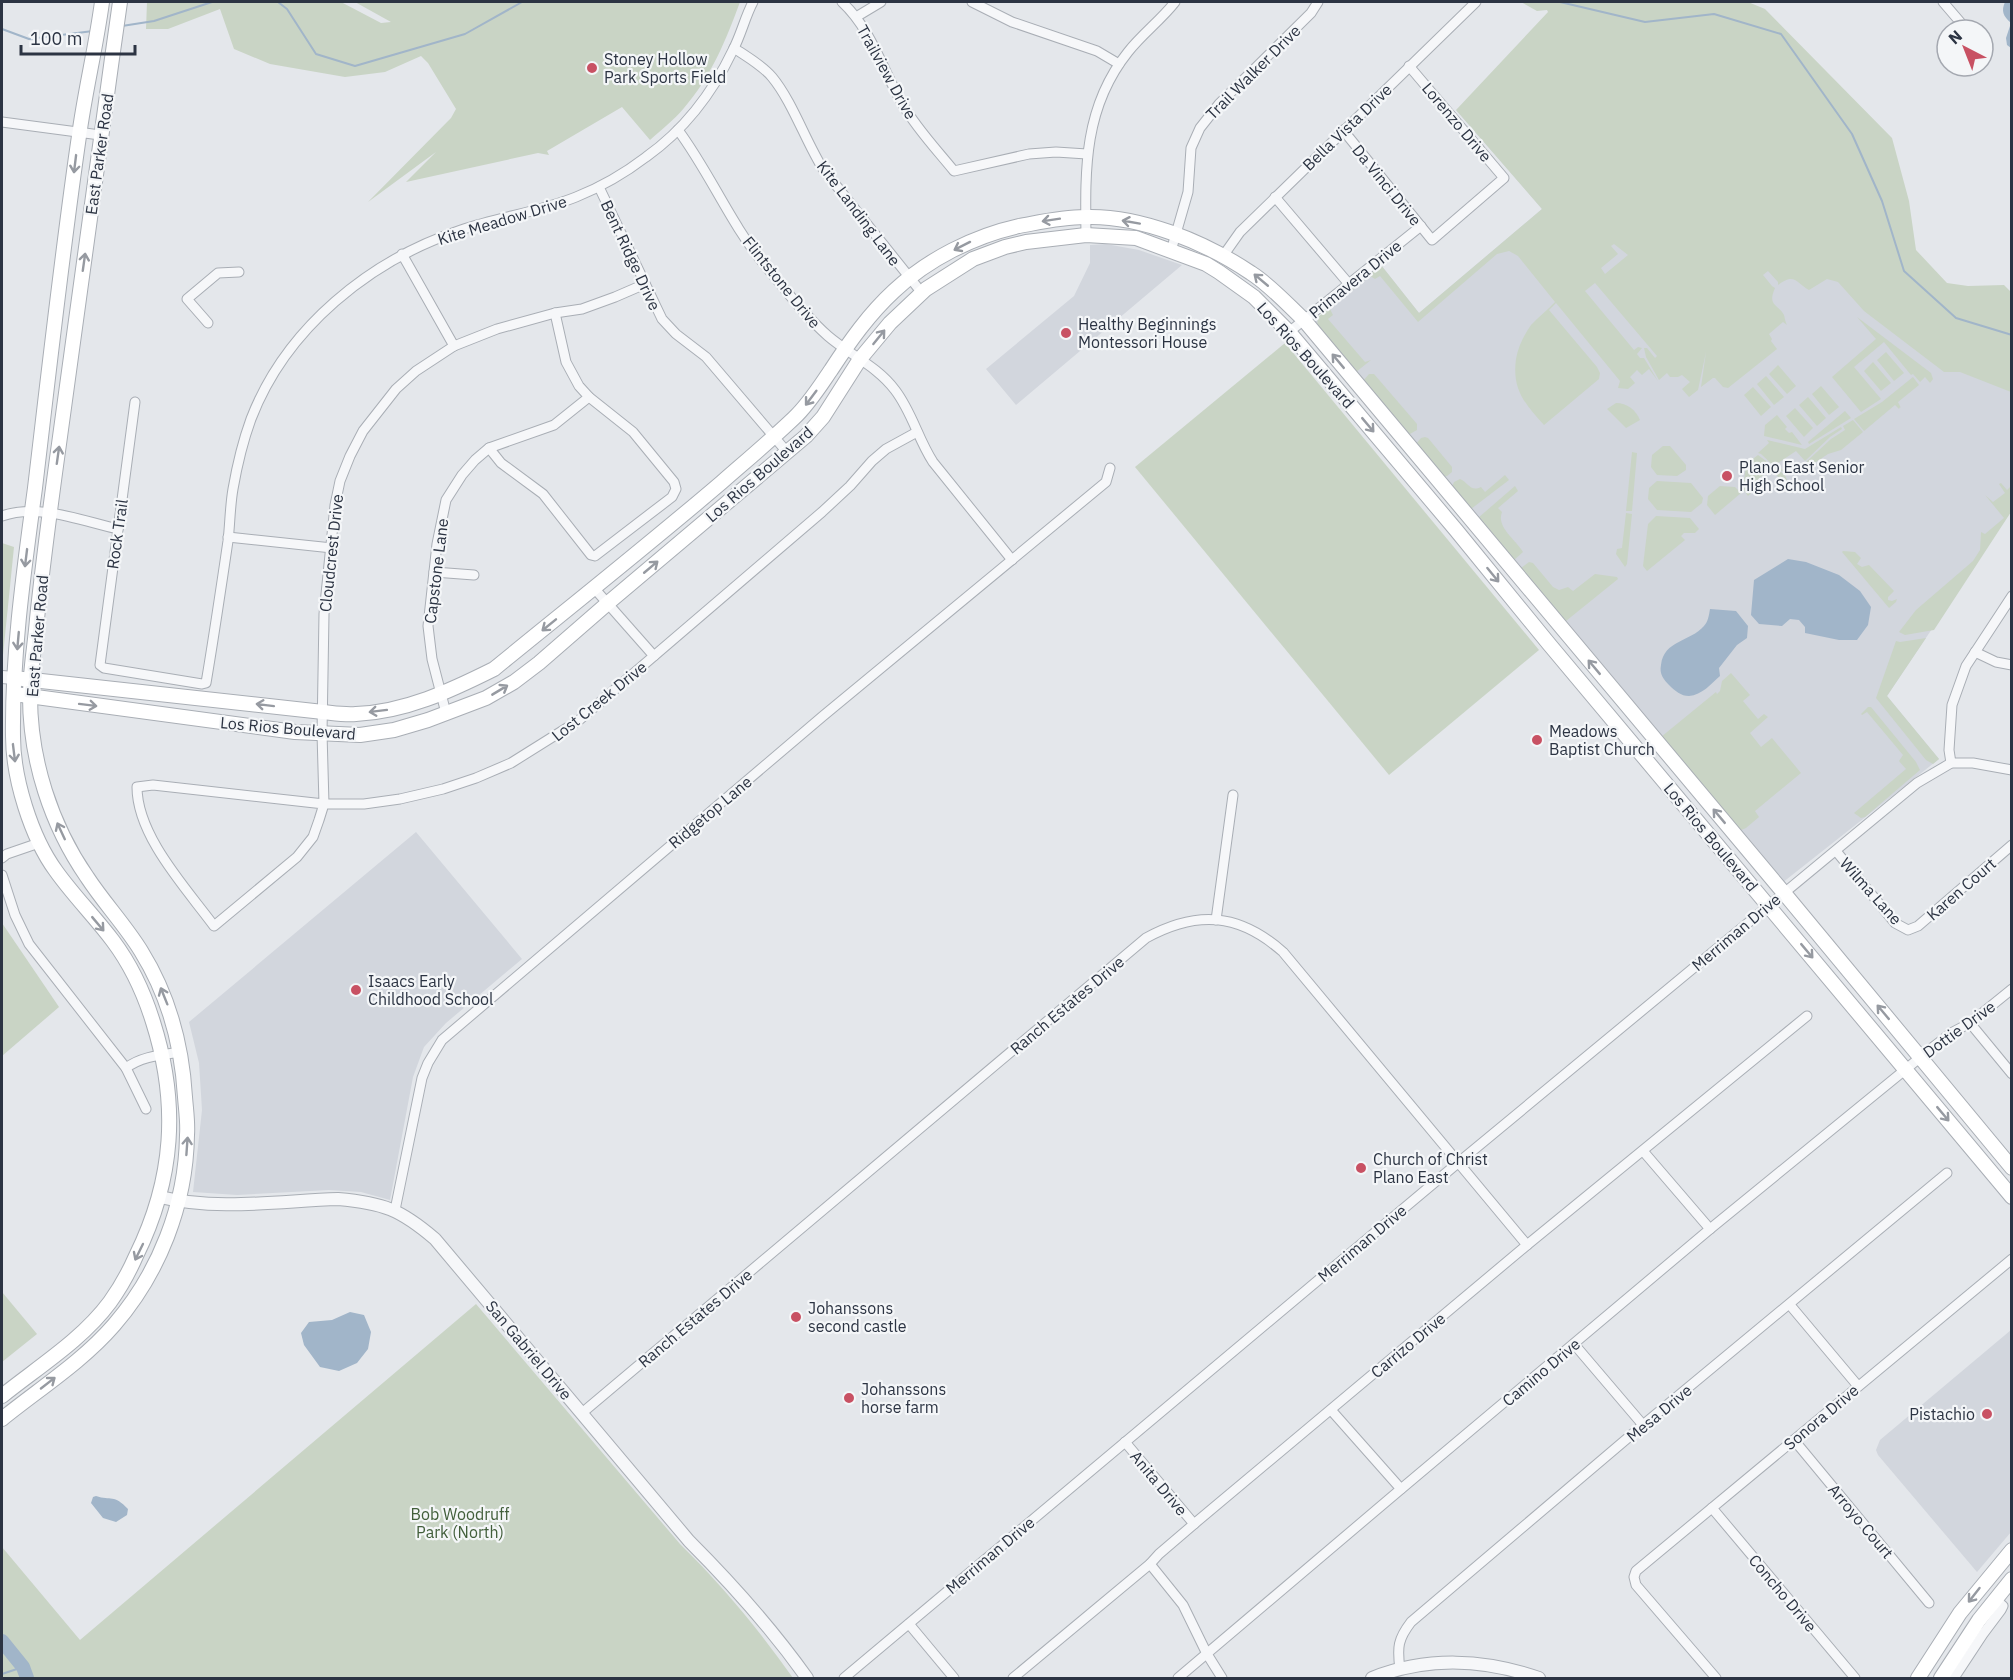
<svg xmlns="http://www.w3.org/2000/svg" width="2013" height="1680" viewBox="0 0 2013 1680" font-family="'IBM Plex Sans',sans-serif">
	<rect width="100%" height="100%" fill="#e4e7eb"/>
	<g fill="#d2d6dd">
		<polygon points="1456,110 1862,235 2011,369 2011,511 1887,696 1939,759 1782,883 1314,321 1381,265 1419,313 1542,209"/>
		<polygon points="1106,244 1139,250 1182,265 1016,405 986,369 1074,296 1090,263 1090,245"/>
		<polygon points="416,832 522,959 446,1023 424,1047 413,1077 390,1200 361,1192 329,1190 237,1195 193,1192 202,1110 199,1063 189,1022"/>
		<polygon points="2011,1330 2011,1532 1977,1572 1878,1455 1876,1450 1880,1440"/>
	</g>
	<g fill="#c9d4c5" fill-rule="evenodd">
		<path d="M147,2h194l40,21 10,-1 -36,-20h385c-14,38 -29,75 -56,106 -10,12 -23,22 -34,32l-28,-33 -75,44 2,4 -11,-2 -132,29 30,-30 -68,50 83,-84 5,-9 -28,-46 -7,-7 -36,16 -40,5 -75,-13 -36,-15 -14,-40 -52,20h-22z"/>
		<path d="M1521,2h227l17,7 127,129 17,63 7,49 31,33 21,3 36,-1 7,7v100l-51,-20h-16l-80,-61 -26,-29 -11,-3 -18,11c-13,-7 -14,-18 -31,-5v-3l-10,-11 -5,4 9,11 3,2c-8,18 3,16 9,27 1,3 1,7 3,10l-4,-3 -14,12 3,5 -1,2 6,8 -49,39 -5,-1 -8,-9h-2l-12,9 5,-35 -8,38 -9,7 -7,-8 8,-7 -8,-7 -4,2h-8l-3,-4 -8,7 -13,-23 -2,-9h3l8,10 2,-2 -62,-73 -10,8 49,59 4,-3 4,1 -5,6 3,4h4l14,23 -9,-12 -7,6 -5,-5 -7,7 5,6 -7,6 -10,-1 2,-7 -64,-78 -7,7 48,57 3,6 -1,6 -55,46c-20,-22 -32,-36 -28,-66 2,-12 8,-24 15,-34 7,-8 17,-15 24,-23l-37,-46 -9,-5 -12,3 -79,68 -38,-46 -5,3 -5,-3 -40,33 3,6 -5,4 37,43 6,-2 -15,12 -39,-46 1,-9 63,-52 38,48 123,-104 -86,-99 92,-98 -1,-2 -10,1zM1614,244l14,11 -23,19 -4,-6 17,-14 -7,-8z"/>
		<polygon points="1857,317 1931,373 1933,379 1930,383 1925,377 1920,382 1913,374 1911,375 1884,342 1854,367 1881,399 1861,412 1832,377 1876,339"/>
		<polygon points="1285,343 1539,650 1389,775 1135,467"/>
		<polygon points="1886,352 1904,373 1894,381 1877,360"/>
		<polygon points="1873,362 1891,383 1881,391 1864,371"/>
		<polygon points="1778,365 1796,386 1787,394 1769,374"/>
		<polygon points="1369,374 1374,374 1417,424 1417,430 1408,435 1363,381"/>
		<polygon points="1766,376 1784,397 1774,405 1757,384"/>
		<polygon points="1913,377 1919,385 1898,402 1901,408 1900,407 1899,409 1895,405 1864,431 1854,419 1882,402"/>
		<polygon points="1821,386 1839,407 1829,415 1812,394"/>
		<polygon points="1753,387 1771,407 1761,416 1744,395"/>
		<polygon points="1808,397 1826,418 1817,426 1799,405"/>
		<path d="M1616,403c11,0 20,7 24,17l-14,8 -19,-19z"/>
		<polygon points="1795,408 1813,428 1804,437 1786,416"/>
		<polygon points="1845,411 1851,418 1809,444 1808,442"/>
		<polygon points="1777,415 1787,427 1785,429 1789,433 1792,432 1802,445 1764,436 1765,425"/>
		<polygon points="1853,420 1863,432 1841,450 1828,454 1813,464 1805,463 1831,439 1845,430 1843,426"/>
		<polygon points="1841,427 1842,429 1830,437 1805,461 1796,451 1778,463 1784,472 1775,467 1761,454 1758,453 1769,443 1767,440 1805,449"/>
		<polygon points="1425,437 1428,438 1452,467 1452,472 1447,476 1443,477 1416,444 1421,438"/>
		<polygon points="1663,446 1670,446 1686,465 1686,470 1677,476 1657,475 1651,467 1652,455"/>
		<polygon points="1632,452 1637,453 1632,511 1626,511"/>
		<polygon points="1758,455 1785,475 1787,480 1784,483 1771,469 1757,480 1756,488 1748,496 1743,489 1746,464"/>
		<path d="M1505,475l4,5 -38,29 -19,-22 2,-5 6,-3c9,4 10,13 21,8l4,5z"/>
		<polygon points="1657,481 1691,483 1703,498 1702,503 1691,512 1657,510 1648,499 1649,488"/>
		<polygon points="2001,483 2007,490 2011,486 2011,512 1934,630 1905,635 1899,632 1916,610 1973,561 1980,550 1981,532 1985,534 2004,518 1985,495 1993,502 2005,493 1999,484"/>
		<path d="M1515,486l3,5 -20,17 4,4c-6,15 13,27 21,40l-9,8 -36,-42z"/>
		<polygon points="1720,486 1735,487 1741,493 1715,515 1707,505 1708,496"/>
		<polygon points="1626,513 1632,514 1627,564 1625,567 1616,554 1617,549 1622,548"/>
		<polygon points="1656,516 1690,518 1699,529 1695,533 1684,533 1681,536 1685,540 1647,571 1643,566 1648,524"/>
		<polygon points="2,543 14,547 2,665"/>
		<polygon points="1843,551 1855,552 1861,558 1857,564 1862,567 1869,565 1894,591 1888,597 1888,600 1892,601 1897,599 1896,602 1889,608 1842,552"/>
		<polygon points="1529,562 1533,563 1553,587 1559,590 1568,587 1573,591 1595,574 1617,577 1618,579 1566,621 1563,621 1521,568"/>
		<polygon points="1926,638 1887,696 1939,759 1933,764 1926,760 1876,698 1896,641 1900,642"/>
		<polygon points="1731,673 1750,695 1743,701 1758,719 1764,714 1768,717 1750,733 1761,747 1772,738 1801,773 1755,811 1759,817 1746,828 1739,831 1661,737 1716,692 1717,694 1720,691 1722,681"/>
		<polygon points="1868,707 1871,707 1916,762 1920,770 1865,817 1861,818 1854,813 1906,769 1899,761 1903,755 1867,712 1862,715 1861,714"/>
		<polygon points="2,923 59,1007 2,1056"/>
		<polygon points="2,1292 37,1334 2,1362"/>
		<path d="M476,1304l204,240c42,41 79,86 113,134h-791v-131l78,93z"/>
	</g>
	<g fill="#a1b5c9">
		<path d="M2005,2h6v46l-4,-3 -1,-7 5,-15c-8,-7 -10,-12 -6,-21z"/>
		<polygon points="1788,559 1806,562 1839,575 1860,591 1871,607 1868,625 1857,640 1839,640 1805,633 1805,627 1799,620 1790,619 1782,626 1759,624 1751,615 1754,580"/>
		<path d="M1710,609l26,2 12,15 -1,12 -10,7 -18,23 1,8c-9,8 -18,19 -31,20 -8,0 -14,-5 -20,-11 -5,-5 -10,-11 -8,-20 3,-25 29,-23 43,-39 4,-4 5,-11 6,-17z"/>
		<polygon points="350,1312 364,1315 371,1332 368,1349 357,1363 339,1371 320,1367 304,1345 301,1333 309,1322 332,1320"/>
		<path d="M96,1496c15,5 18,-2 32,13l-1,6 -11,7 -13,-4 -12,-15 2,-6z"/>
	</g>
	<g fill="none" stroke-linecap="round" stroke-linejoin="round">
		<g stroke="#a1b5c9" stroke-width="2">
			<polyline points="278,2 287,9 316,54 355,66 465,34 522,2"/>
			<polyline points="1560,2 1645,22 1714,14 1781,34 1852,134 1882,201 1904,271 1956,318 2012,335"/>
			<polyline points="122,26 154,21 212,2"/>
			<polyline points="2,29 29,39 93,31"/>
			<polyline points="2,1674 23,1667"/>
		</g>
		<polyline stroke="#a1b5c9" stroke-width="14" points="2,1641 23,1667 27,1678"/>
		<g stroke="#a9aeb5" stroke-width="11">
			<g id="minor">
				<path d="M842,2c30,28 41,69 61,103 14,24 34,45 51,66l75,-17 27,-2 31,2"/>
				<polyline points="972,2 1012,22 1097,51 1119,64"/>
				<polyline points="1943,2 1967,30"/>
				<polyline points="856,17 881,2"/>
				<path d="M734,48c13,9 28,17 38,29 20,24 34,65 51,92l99,124"/>
				<polyline points="2,122 100,135"/>
				<path d="M678,130c32,43 52,93 86,134 20,24 40,51 64,72 22,19 49,30 67,54 17,22 23,49 38,72l79,98"/>
				<polyline points="1343,130 1432,240 1504,178 1409,66"/>
				<polyline points="599,187 662,319 676,334 706,357 787,452"/>
				<polyline points="1275,197 1349,284"/>
				<path d="M1086,235c-1,-67 -2,-128 42,-183 14,-18 33,-32 47,-50"/>
				<polyline points="1171,251 1188,192 1191,148 1200,128 1219,104 1311,13 1318,2"/>
				<polyline points="402,254 454,346"/>
				<polyline points="1223,256 1240,232 1476,2"/>
				<path d="M645,284l-30,13 -33,12 -27,4 -58,16 -43,17 -38,25 -20,18 -33,42 -13,25 -10,25 -5,24 -11,109 -2,119 2,71 -5,16 -6,17 -16,20 -83,69c-28,-38 -77,-90 -77,-139l16,-2 171,19h40l36,-5 43,-10 33,-11 35,-15 67,-42 244,-209 28,-26 22,-25 14,-12 31,-17"/>
				<polyline points="208,323 187,299 218,273 239,272"/>
				<polyline points="1289,332 1421,226"/>
				<path d="M135,402l-35,263 4,3 98,16 4,-1c8,-47 15,-95 22,-142 2,-17 2,-35 5,-52 4,-23 10,-48 18,-70 35,-91 119,-159 210,-189 38,-13 78,-18 115,-33 25,-10 49,-24 70,-40 38,-27 67,-65 87,-107 8,-15 12,-33 20,-48"/>
				<polyline points="489,448 501,463 543,494 591,555 595,556 672,497 676,489 674,482 633,432 589,397 579,386 566,362 555,313"/>
				<path d="M2,516c36,-13 80,5 116,13"/>
				<polyline points="228,537 332,548"/>
				<polyline points="434,572 474,575"/>
				<polyline points="594,588 654,656"/>
				<polyline points="1975,652 1996,662 2012,665"/>
				<polyline points="446,713 432,659 428,626 437,544 446,500 462,475 475,460 489,448 554,425 589,397"/>
				<polyline points="1951,763 1949,750 1952,705 1966,666 2012,596"/>
				<polyline points="1836,851 1895,923 1908,930 1918,926 2012,845"/>
				<polyline points="2,858 7,854 39,843"/>
				<polyline points="2,875 15,915 29,944 126,1068 146,1109"/>
				<polyline points="1216,920 1233,795"/>
				<polyline points="1970,1023 2012,1074"/>
				<path d="M126,1068c16,-12 36,-13 55,-16"/>
				<polyline points="1643,1151 1710,1229"/>
				<polyline points="395,1210 422,1078 428,1063 442,1040 823,716 1106,482 1110,468"/>
				<polyline points="1790,1305 1858,1386"/>
				<polyline points="1574,1344 1643,1425"/>
				<polyline points="1331,1410 1401,1489"/>
				<path d="M582,1413l564,-475c51,-28 93,-25 137,14l244,293"/>
				<polyline points="1794,1440 1929,1603"/>
				<polyline points="1125,1442 1194,1524"/>
				<polyline points="1712,1508 1855,1678"/>
				<polyline points="1150,1564 1183,1605 1207,1654 1222,1678"/>
				<polyline points="909,1624 954,1678"/>
				<path d="M1400,1669c-3,-22 -2,-30 11,-47l232,-197 304,-252"/>
				<polyline points="844,1678 1459,1162 1917,783 1951,763 1973,763 2012,770"/>
				<polyline points="1013,1678 1150,1564 1159,1554 1194,1524 1527,1245 1807,1016"/>
				<polyline points="1178,1678 1401,1489 1710,1229 1933,1047 1951,1033 1970,1023 2012,989"/>
				<polyline points="1716,1678 1636,1585 1634,1577 1636,1571 2012,1259"/>
				<polyline points="1954,1678 1983,1634 2001,1610 2003,1606 1995,1599"/>
			</g>
		</g>
		<g stroke="#a9aeb5" stroke-width="14">
			<g id="tertiary">
				<polyline points="2,677 14,678"/>
				<path d="M160,1197c58,14 119,4 178,2 45,4 62,10 97,40l254,302c43,43 83,88 118,137"/>
				<path d="M1372,1678c55,-22 113,-19 167,0"/>
			</g>
		</g>
		<g stroke="#a9aeb5" stroke-width="16">
			<g id="secondary">
				<path d="M14,678l309,34c10,1 22,3 33,2 49,-2 94,-23 138,-45 76,-62 153,-123 228,-187 24,-21 49,-42 72,-64 15,-14 26,-32 37,-48 19,-29 38,-56 63,-79 34,-32 80,-55 125,-65 22,-4 43,-9 66,-9 55,-2 120,25 166,56 19,12 36,31 53,47l480,573 228,275"/>
				<polyline points="14,694 295,732 360,735 394,730 428,720 486,698 514,682 539,663 608,603 806,436 823,417 860,359 890,323 926,289 973,259 1005,247 1026,242 1086,235 1136,238 1206,264 1219,272 1254,297 1289,332 1456,530 1549,644 2012,1197"/>
				<path d="M2,1396c36,-29 80,-56 108,-94 10,-14 19,-30 26,-46 38,-77 43,-152 17,-234 -9,-29 -22,-57 -40,-81 -18,-24 -40,-46 -57,-70 -25,-34 -43,-93 -43,-135 -1,-83 11,-166 22,-248 14,-118 27,-235 44,-352 6,-45 17,-89 23,-134"/>
				<path d="M2,1419c37,-30 80,-57 112,-94 45,-52 72,-120 73,-190 1,-12 -1,-25 -2,-38 -3,-52 -16,-101 -44,-146 -16,-26 -37,-48 -54,-74 -36,-52 -57,-117 -57,-181 0,-25 5,-51 7,-77 6,-58 14,-117 22,-175 20,-148 40,-295 61,-442"/>
				<polyline points="1918,1678 1960,1613 2012,1550"/>
				<polyline points="1941,1678 1979,1620 2012,1579"/>
			</g>
		</g>
		<use href="#minor" stroke="#f6f7f9" stroke-width="9"/>
		<use href="#tertiary" stroke="#f6f7f9" stroke-width="12"/>
		<use href="#secondary" stroke="#fff" stroke-width="14"/>
	</g>
	<defs><path id="oneway-shaft" d="M-6 0H5M1.5-3L5.5 0L1.5 3" fill="none" stroke-width="1.6" stroke-linecap="round" stroke-linejoin="round" transform="scale(1.5)"/></defs>
	<g stroke="#969aa1">
		<use href="#oneway-shaft" transform="translate(75 164) rotate(97)"/>
		<use href="#oneway-shaft" transform="translate(1051 220) rotate(171)"/>
		<use href="#oneway-shaft" transform="translate(1131 222) rotate(-170)"/>
		<use href="#oneway-shaft" transform="translate(962 246) rotate(153)"/>
		<use href="#oneway-shaft" transform="translate(84 262) rotate(-82)"/>
		<use href="#oneway-shaft" transform="translate(1261 280) rotate(-140)"/>
		<use href="#oneway-shaft" transform="translate(879 337) rotate(-51)"/>
		<use href="#oneway-shaft" transform="translate(1338 361) rotate(-130)"/>
		<use href="#oneway-shaft" transform="translate(811 398) rotate(127)"/>
		<use href="#oneway-shaft" transform="translate(1368 425) rotate(50)"/>
		<use href="#oneway-shaft" transform="translate(58 455) rotate(-82)"/>
		<use href="#oneway-shaft" transform="translate(26 558) rotate(97)"/>
		<use href="#oneway-shaft" transform="translate(651 567) rotate(-40)"/>
		<use href="#oneway-shaft" transform="translate(1493 575) rotate(51)"/>
		<use href="#oneway-shaft" transform="translate(549 625) rotate(141)"/>
		<use href="#oneway-shaft" transform="translate(18 641) rotate(95)"/>
		<use href="#oneway-shaft" transform="translate(1594 667) rotate(-130)"/>
		<use href="#oneway-shaft" transform="translate(500 690) rotate(-31)"/>
		<use href="#oneway-shaft" transform="translate(88 705) rotate(7)"/>
		<use href="#oneway-shaft" transform="translate(265 705) rotate(-173)"/>
		<use href="#oneway-shaft" transform="translate(378 711) rotate(173)"/>
		<use href="#oneway-shaft" transform="translate(14 753) rotate(83)"/>
		<use href="#oneway-shaft" transform="translate(1719 816) rotate(-130)"/>
		<use href="#oneway-shaft" transform="translate(61 831) rotate(-115)"/>
		<use href="#oneway-shaft" transform="translate(98 924) rotate(50)"/>
		<use href="#oneway-shaft" transform="translate(1807 951) rotate(50)"/>
		<use href="#oneway-shaft" transform="translate(164 996) rotate(-112)"/>
		<use href="#oneway-shaft" transform="translate(1883 1012) rotate(-130)"/>
		<use href="#oneway-shaft" transform="translate(1943 1114) rotate(50)"/>
		<use href="#oneway-shaft" transform="translate(187 1146) rotate(-86)"/>
		<use href="#oneway-shaft" transform="translate(139 1252) rotate(116)"/>
		<use href="#oneway-shaft" transform="translate(48 1383) rotate(-38)"/>
		<use href="#oneway-shaft" transform="translate(1974 1595) rotate(128)"/>
	</g>
	<g fill="#c85163" stroke="#f4f6f8" stroke-width="2">
		<circle cx="592" cy="68" r="6"/>
		<circle cx="1066" cy="333" r="6"/>
		<circle cx="1727" cy="476" r="6"/>
		<circle cx="1537" cy="740" r="6"/>
		<circle cx="356" cy="990" r="6"/>
		<circle cx="1361" cy="1168" r="6"/>
		<circle cx="796" cy="1317" r="6"/>
		<circle cx="849" cy="1398" r="6"/>
		<circle cx="1987" cy="1414" r="6"/>
	</g>
	<g text-anchor="middle" stroke-width="4.5" stroke-linejoin="round" paint-order="stroke">
		<g font-size="16" fill="#2c3443" stroke="#f4f6f8" text-anchor="start">
			<text x="604" y="65">Stoney Hollow<tspan x="604" dy="18">Park Sports Field</tspan></text>
			<text x="1078" y="330">Healthy Beginnings<tspan x="1078" dy="18">Montessori House</tspan></text>
			<text x="1739" y="473">Plano East Senior<tspan x="1739" dy="18">High School</tspan></text>
			<text x="1549" y="737">Meadows<tspan x="1549" dy="18">Baptist Church</tspan></text>
			<text x="368" y="987">Isaacs Early<tspan x="368" dy="18">Childhood School</tspan></text>
			<text x="1373" y="1165">Church of Christ<tspan x="1373" dy="18">Plano East</tspan></text>
			<text x="808" y="1314">Johanssons<tspan x="808" dy="18">second castle</tspan></text>
			<text x="861" y="1395">Johanssons<tspan x="861" dy="18">horse farm</tspan></text>
			<text x="1975" y="1420" text-anchor="end">Pistachio</text>
		</g>
		<g font-size="16" fill="#2c3443" stroke="#f4f6f8">
			<text transform="translate(887 72) rotate(61)" y="6">Trailview Drive</text>
			<text transform="translate(1253 72) rotate(-45)" y="6">Trail Walker Drive</text>
			<text transform="translate(1457 122) rotate(50)" y="6">Lorenzo Drive</text>
			<text transform="translate(1347 127) rotate(-44)" y="6">Bella Vista Drive</text>
			<text transform="translate(99 154) rotate(-82)" y="6">East Parker Road</text>
			<text transform="translate(1387 185) rotate(51)" y="6">Da Vinci Drive</text>
			<text transform="translate(859 213) rotate(53)" y="6">Kite Landing Lane</text>
			<text transform="translate(502 220) rotate(-17)" y="6">Kite Meadow Drive</text>
			<text transform="translate(631 255) rotate(65)" y="6">Bent Ridge Drive</text>
			<text transform="translate(1355 279) rotate(-39)" y="6">Primavera Drive</text>
			<text transform="translate(782 282) rotate(51)" y="6">Flintstone Drive</text>
			<text transform="translate(1306 355) rotate(48)" y="6">Los Rios Boulevard</text>
			<text transform="translate(759 474) rotate(-41)" y="6">Los Rios Boulevard</text>
			<text transform="translate(117 534) rotate(-82)" y="6">Rock Trail</text>
			<text transform="translate(331 553) rotate(-84)" y="6">Cloudcrest Drive</text>
			<text transform="translate(436 571) rotate(-83)" y="6">Capstone Lane</text>
			<text transform="translate(37 636) rotate(-85)" y="6">East Parker Road</text>
			<text transform="translate(599 701) rotate(-39)" y="6">Lost Creek Drive</text>
			<text transform="translate(288 728) rotate(5)" y="6">Los Rios Boulevard</text>
			<text transform="translate(710 812) rotate(-40)" y="6">Ridgetop Lane</text>
			<text transform="translate(1711 837) rotate(50)" y="6">Los Rios Boulevard</text>
			<text transform="translate(1961 889) rotate(-41)" y="6">Karen Court</text>
			<text transform="translate(1871 891) rotate(48)" y="6">Wilma Lane</text>
			<text transform="translate(1736 932) rotate(-40)" y="6">Merriman Drive</text>
			<text transform="translate(1067 1005) rotate(-40)" y="6">Ranch Estates Drive</text>
			<text transform="translate(1959 1029) rotate(-36)" y="6">Dottie Drive</text>
			<text transform="translate(1362 1243) rotate(-40)" y="6">Merriman Drive</text>
			<text transform="translate(695 1318) rotate(-40)" y="6">Ranch Estates Drive</text>
			<text transform="translate(1408 1345) rotate(-40)" y="6">Carrizo Drive</text>
			<text transform="translate(529 1350) rotate(50)" y="6">San Gabriel Drive</text>
			<text transform="translate(1541 1372) rotate(-40)" y="6">Camino Drive</text>
			<text transform="translate(1659 1413) rotate(-40)" y="6">Mesa Drive</text>
			<text transform="translate(1821 1417) rotate(-40)" y="6">Sonora Drive</text>
			<text transform="translate(1159 1483) rotate(50)" y="6">Anita Drive</text>
			<text transform="translate(1861 1521) rotate(50)" y="6">Arroyo Court</text>
			<text transform="translate(990 1555) rotate(-40)" y="6">Merriman Drive</text>
			<text transform="translate(1783 1593) rotate(50)" y="6">Concho Drive</text>
		</g>
		<g font-size="16" fill="#415e3a" stroke="#f4f6f8">
			<text x="460" y="1520">Bob Woodruff<tspan x="460" dy="18">Park (North)</tspan></text>
		</g>
	</g>
	<rect width="2013" height="1680" fill="none" stroke="#2c3443" stroke-width="6"/>
	<g transform="translate(1965 48) rotate(318)"><circle r="28" fill="#f4f6f8" stroke="#a4a8b0" stroke-width="1.5"/>
	<path d="M0-4.5L10 22L0 15L-10 22Z" fill="#c85163"/>
	<text y="-9" font-size="16" font-weight="bold" text-anchor="middle" fill="#2c3443">N</text>
	</g>
	<path d="M21 45v9h114v-9" fill="none" stroke="#2c3443" stroke-width="3"/>
	<text x="30" y="45" font-size="18" fill="#2c3443" stroke="#f4f6f8" stroke-width="4.5" paint-order="stroke">100 m</text>
</svg>
